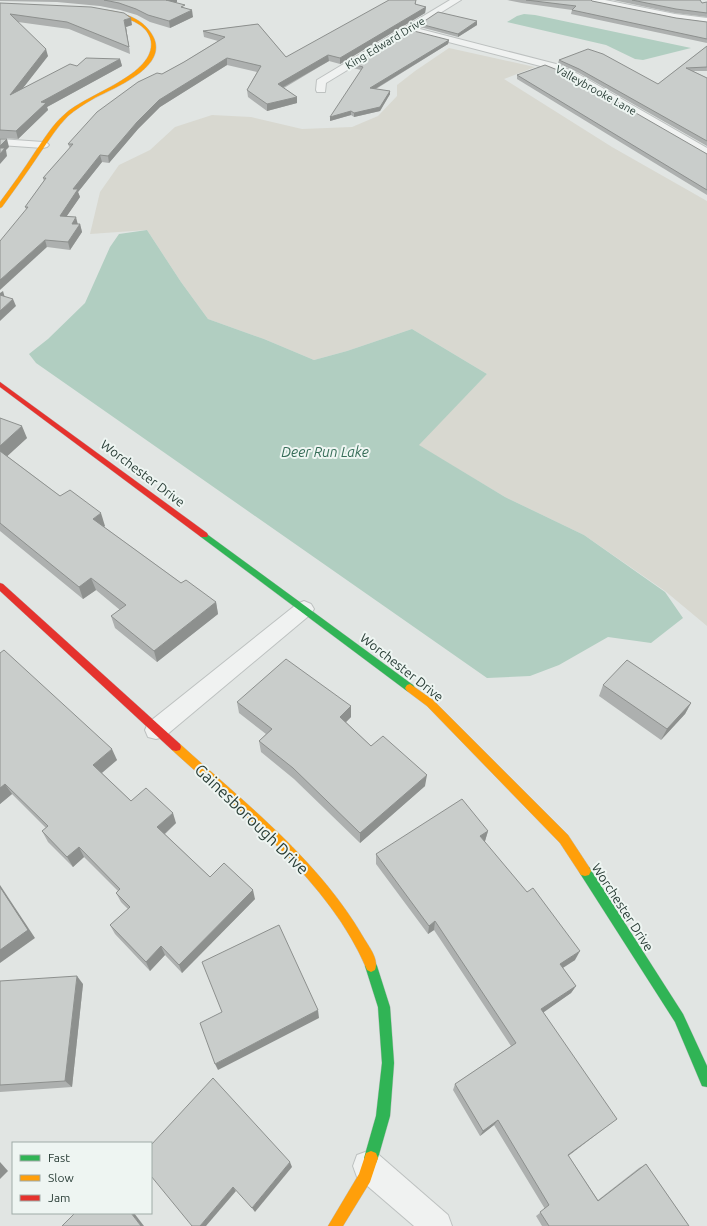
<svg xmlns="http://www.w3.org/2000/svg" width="707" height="1226" viewBox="0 0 707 1226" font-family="Ubuntu,sans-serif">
	<rect width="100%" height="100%" fill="#e1e5e3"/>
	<polygon fill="#d8d8d0" points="449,48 535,67 504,79 612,147 707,201 707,626 665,591 584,535 505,497 418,445 487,374 412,329 347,351 314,360 264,339 208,319 181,282 147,230 90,234 100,192 119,165 150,150 175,127 212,115 251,117 302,129 352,127 378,116 397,96 397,85 415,71"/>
	<g fill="#b1cec1">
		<polygon points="524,14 535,15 691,48 643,60 635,59 606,45 507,22 517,16"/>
		<polygon points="147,230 181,282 208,319 264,339 314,360 347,351 412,329 487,374 419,445 505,497 584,535 665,592 683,618 651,643 608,637 559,665 530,676 487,678 36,363 29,354 48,339 85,303 110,247 119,234"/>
	</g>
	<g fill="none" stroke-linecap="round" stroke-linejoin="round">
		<g stroke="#bdc1c0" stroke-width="2">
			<g id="street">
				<polygon points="450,0 461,0 416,28 556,64 578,74 707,148 707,157 570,78 548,68 410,32 326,83 325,92 317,92 316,90 317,80"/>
				<polygon points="587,0 605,0 675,14 707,18 707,24 675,20 592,3"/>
				<polygon points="0,139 43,142 47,143 49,145 47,147 43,148 0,145"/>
				<polygon points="304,601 311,604 314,609 311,614 164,737 156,739 148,737 145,730 148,723 297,604"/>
				<polygon points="368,1151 379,1155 448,1215 452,1226 414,1226 357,1177 353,1166 357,1155"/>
			</g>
		</g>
		<g stroke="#bdc1c0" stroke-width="1">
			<g id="fast">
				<polygon points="204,532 413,685 415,688 413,691 410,692 407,691 201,537 200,535"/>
				<polygon points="585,866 589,867 683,1014 707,1066 707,1087 702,1086 675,1022 581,875 579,871 581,867"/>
				<polygon points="371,960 375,962 377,966 390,1007 394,1063 390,1116 378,1158 376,1163 371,1165 366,1163 364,1158 376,1116 382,1063 378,1007 365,966 367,962"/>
			</g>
		</g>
		<g stroke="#bdc1c0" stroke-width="1">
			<g id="slow">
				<path d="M102,10c14,0 37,7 46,19 30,35 -33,58 -55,70 -9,5 -18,11 -25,17 -11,11 -19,24 -28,37 -12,18 -25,36 -38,54l-2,1v-6c12,-16 24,-33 35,-50 9,-13 18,-28 30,-38 21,-20 91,-39 86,-73 -4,-21 -33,-25 -49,-29z"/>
				<polygon points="410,684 433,700 568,835 589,867 591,871 589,875 585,876 581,875 560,843 427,706 407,691 405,688 407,685"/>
				<path d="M176,743l4,1c66,60 140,117 185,196 5,8 14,20 10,30l-4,2 -4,-2c-36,-87 -126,-157 -195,-220l-1,-3 1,-3z"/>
				<polygon points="371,1151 376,1153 378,1158 370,1182 343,1226 328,1226 359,1174 366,1153"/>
			</g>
		</g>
		<g stroke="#bdc1c0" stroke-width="1">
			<g id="jam">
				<polygon points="0,382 207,533 208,535 207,537 201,537 0,387"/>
				<polygon points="0,583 3,584 180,744 181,747 180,750 176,751 172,750 0,591"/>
			</g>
		</g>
		<use href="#street" fill="#f0f2f1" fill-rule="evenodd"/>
		<use href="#fast" fill="#30b455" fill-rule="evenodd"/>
		<use href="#slow" fill="#ff9f0a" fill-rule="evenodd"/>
		<use href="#jam" fill="#e5322d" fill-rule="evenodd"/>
	</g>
	<g fill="#adb0af">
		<polygon points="0,0 177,0 177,2 176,3 185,8 193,17 170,28 150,22 137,15 120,10 100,6 57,2 0,1"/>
		<polygon points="416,0 416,5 426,7 425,13 340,64 329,61 284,88 297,97 297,103 267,111 248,97 247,90 257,72 227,65 160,107 138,129 109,163 102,162 78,192 80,197 66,217 78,224 80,224 82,232 70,250 47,247 25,207 44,181 43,178 70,148 68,144 162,74 184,62 218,41 204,37 203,31 258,24 286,57"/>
		<polygon points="507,0 591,0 592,1 676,18 707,22 707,43 571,14 572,10 522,3"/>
		<polygon points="613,0 700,0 702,3 707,2 707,17 675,13"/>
		<polygon points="0,3 132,25 126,27 130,54 69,29 18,22 48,56 23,88 77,66 120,59 122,66 47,107 48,110 18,139 0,138"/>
		<polygon points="477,21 477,25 458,37 420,27 420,24"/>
		<polygon points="449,40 448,44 376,89 390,94 380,111 354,117 351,115 330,121 361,70 353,68 353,64"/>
		<polygon points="707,46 707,71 693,71 707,78 707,146 579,73 558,63 559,60 658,84"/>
		<polygon points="517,75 707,154 707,195 517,79"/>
		<polygon points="0,418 27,438 7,456 60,496 105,526 104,527 181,583 216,602 218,614 157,662 115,628 111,616 120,610 96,590 83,599 0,531"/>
		<polygon points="0,653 117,760 102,773 131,801 176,823 165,834 210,877 255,899 182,973 165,955 150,971 115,934 110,925 128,909 121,902 116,893 118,891 84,857 73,867 48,842 42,831 46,828 12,794 0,804"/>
		<polygon points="603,685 691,703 685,714 661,740 599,696"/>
		<polygon points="237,702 351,706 351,717 346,722 371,746 425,786 360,843 294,779 261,752 259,741 266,734 239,713"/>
		<polygon points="488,831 485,841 484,842 575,960 563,968 576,986 571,993 543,1012 610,1124 568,1155 598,1200 639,1168 646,1164 689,1226 542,1226 536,1216 545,1209 494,1125 480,1136 453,1090 455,1084 511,1046 434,930 428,934 376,864 376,854"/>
		<polygon points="0,981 83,984 72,1087 0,1092"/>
	</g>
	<g fill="#8d908e">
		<polygon points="166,0 177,0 177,2 167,7"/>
		<polygon points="426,7 425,13 340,64 340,58"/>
		<polygon points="192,10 193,17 170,28 169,21"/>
		<polygon points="131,18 132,25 126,27 130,54 124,20"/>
		<polygon points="477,21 477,25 458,37 458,34"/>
		<polygon points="449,40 448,44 370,92 370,88"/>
		<polygon points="46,49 48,56 12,102 10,95"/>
		<polygon points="328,55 329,61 278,90 278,84"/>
		<polygon points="227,58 227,65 160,107 138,129 109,163 108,156 137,122 159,100"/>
		<polygon points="120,59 122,66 47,107 48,110 18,139 16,131 41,102"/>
		<polygon points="390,91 390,94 380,111 354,117 354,113"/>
		<polygon points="297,97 297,103 267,111 267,104"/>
		<polygon points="351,111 351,115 330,121 330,117"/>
		<polygon points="7,139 9,147 6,150 7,156 0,164 0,146"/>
		<polygon points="100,155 102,162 78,192 80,197 62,223 60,216 73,189"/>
		<polygon points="76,217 78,225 72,224"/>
		<polygon points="80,224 82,232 70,250 68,242"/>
		<polygon points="45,240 47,247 0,290 0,280"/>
		<polygon points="3,291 5,298 0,300 0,293"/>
		<polygon points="13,299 16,306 0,321 0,311"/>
		<polygon points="22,426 27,438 2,461 0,457 0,446"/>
		<polygon points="101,513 105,526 97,531 93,519"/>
		<polygon points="91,578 96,590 83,599 79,587"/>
		<polygon points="216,602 218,614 157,662 154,651"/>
		<polygon points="691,703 685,714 661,740 667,729"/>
		<polygon points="351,706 351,717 340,728 340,717"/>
		<polygon points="112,749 117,760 98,776 93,765"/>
		<polygon points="427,775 425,786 360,843 360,833"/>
		<polygon points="5,784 12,794 0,804 0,788"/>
		<polygon points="173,813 176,823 161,837 157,827"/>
		<polygon points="488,831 485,841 477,846 480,836"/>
		<polygon points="79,847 84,857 73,867 67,857"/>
		<polygon points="0,885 35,938 0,963"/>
		<polygon points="253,890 255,899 182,973 179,965"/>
		<polygon points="435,921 434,930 428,934 429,926"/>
		<polygon points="161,946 165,955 150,971 146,962"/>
		<polygon points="580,951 575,960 556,972 560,964"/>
		<polygon points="77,976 83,984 72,1087 65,1081"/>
		<polygon points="576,986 571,993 537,1017 541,1009"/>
		<polygon points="318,1010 319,1018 218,1070 215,1064"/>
		<polygon points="617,1119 610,1124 563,1160 568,1155"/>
		<polygon points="498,1120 494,1125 480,1136 483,1131"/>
		<polygon points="0,1162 8,1171 0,1179"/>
		<polygon points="290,1162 292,1167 255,1212 252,1208"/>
		<polygon points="233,1187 236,1191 206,1226 200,1226"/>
		<polygon points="131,1213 134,1213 144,1226 141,1226"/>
	</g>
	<g fill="#c9cdcb" stroke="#8d908e">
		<polygon points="104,0 167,0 166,0 185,5 181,7 192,10 169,21 148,15 136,9 119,3"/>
		<polygon points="389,0 416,0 415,4 426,7 340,58 328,55 278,84 297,97 267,104 247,90 261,66 227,58 159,100 137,122 108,156 100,155 73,189 78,189 60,216 76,217 72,224 80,224 68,242 45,240 0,280 0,241 28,207 25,207 46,178 43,178 73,144 68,144 97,112 138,82 157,73 162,74 184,62 225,37 203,31 258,24 286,57"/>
		<polygon points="526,0 591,0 592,1 676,18 707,22 707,39 572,10 576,6"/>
		<polygon points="632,0 700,0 702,3 707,2 707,13 676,9"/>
		<polygon points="0,3 91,7 124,13 131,18 124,20 129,47 67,22 10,14 46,49 10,95 70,64 77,66 86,58 120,59 41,102 46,103 16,131 0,130"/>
		<polygon points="438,12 477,21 458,34 420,24"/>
		<polygon points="410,30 449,40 370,88 390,91 380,107 354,113 351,111 330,117 363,67 353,64"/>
		<polygon points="707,46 707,67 686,68 707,78 707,141 579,69 559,60 588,49 603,54 658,84"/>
		<polygon points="545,65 570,75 707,154 707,190 517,75"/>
		<polygon points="0,139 7,139 0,146"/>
		<polygon points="0,148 5,148 0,154"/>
		<polygon points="0,295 13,299 0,311"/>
		<polygon points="0,418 22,426 0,446"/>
		<polygon points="0,451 60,496 70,490 101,513 93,519 181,583 186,580 216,602 154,651 111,616 126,605 91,578 79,587 0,523"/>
		<polygon points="4,650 112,749 93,765 131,801 146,788 173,813 157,827 210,877 224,863 253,890 179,965 161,946 146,962 110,925 130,907 116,893 120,889 79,847 67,857 42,831 48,826 5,784 0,788 0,653"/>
		<polygon points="286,659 351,706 340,717 371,746 383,736 427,775 360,833 293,768 259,741 272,729 237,702"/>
		<polygon points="627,660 691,703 667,729 603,685"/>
		<polygon points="462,799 488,831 480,836 527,892 533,888 580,951 560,964 576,986 541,1009 617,1119 568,1155 598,1201 646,1164 689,1226 549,1226 540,1212 549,1205 498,1120 483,1131 455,1084 516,1043 435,921 429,926 376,854"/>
		<polygon points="0,887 28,930 0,950"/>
		<polygon points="279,925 318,1010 215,1064 200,1023 222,1012 202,962"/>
		<polygon points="77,976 65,1081 0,1085 0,981"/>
		<polygon points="213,1078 290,1162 252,1208 233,1187 200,1226 192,1226 151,1176 151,1145"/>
		<polygon points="75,1213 131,1213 141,1226 62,1226"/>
	</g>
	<g text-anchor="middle" stroke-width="4" stroke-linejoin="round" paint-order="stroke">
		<g font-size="11" fill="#293d36" stroke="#eef5f2">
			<text transform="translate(385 43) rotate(-31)" y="4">King Edward Drive</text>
			<text transform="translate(596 90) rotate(29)" y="4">Valleybrooke Lane</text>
		</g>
		<g font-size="13" fill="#293d36" stroke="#eef5f2">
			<text transform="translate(143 473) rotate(37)" y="5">Worchester Drive</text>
			<text transform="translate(402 667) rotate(38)" y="5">Worchester Drive</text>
			<text transform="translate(623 907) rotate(57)" y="5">Worchester Drive</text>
		</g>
		<g font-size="14" font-style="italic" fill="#366d58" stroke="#eef5f2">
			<text x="325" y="457">Deer Run Lake</text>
		</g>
		<g font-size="16" fill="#293d36" stroke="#eef5f2">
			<text transform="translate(252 819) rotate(44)" y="6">Gainesborough Drive</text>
		</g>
	</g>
	<rect x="12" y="1142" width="140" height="72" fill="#eef5f2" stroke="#9faba7"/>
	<rect x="20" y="1155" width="20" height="6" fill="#30b455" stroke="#9faba7"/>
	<text x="48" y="1162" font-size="12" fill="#293d36">Fast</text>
	<rect x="20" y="1175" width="20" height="6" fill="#ff9f0a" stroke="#9faba7"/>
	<text x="48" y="1182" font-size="12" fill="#293d36">Slow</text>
	<rect x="20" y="1195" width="20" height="6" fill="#e5322d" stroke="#9faba7"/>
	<text x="48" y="1202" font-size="12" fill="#293d36">Jam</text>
</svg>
